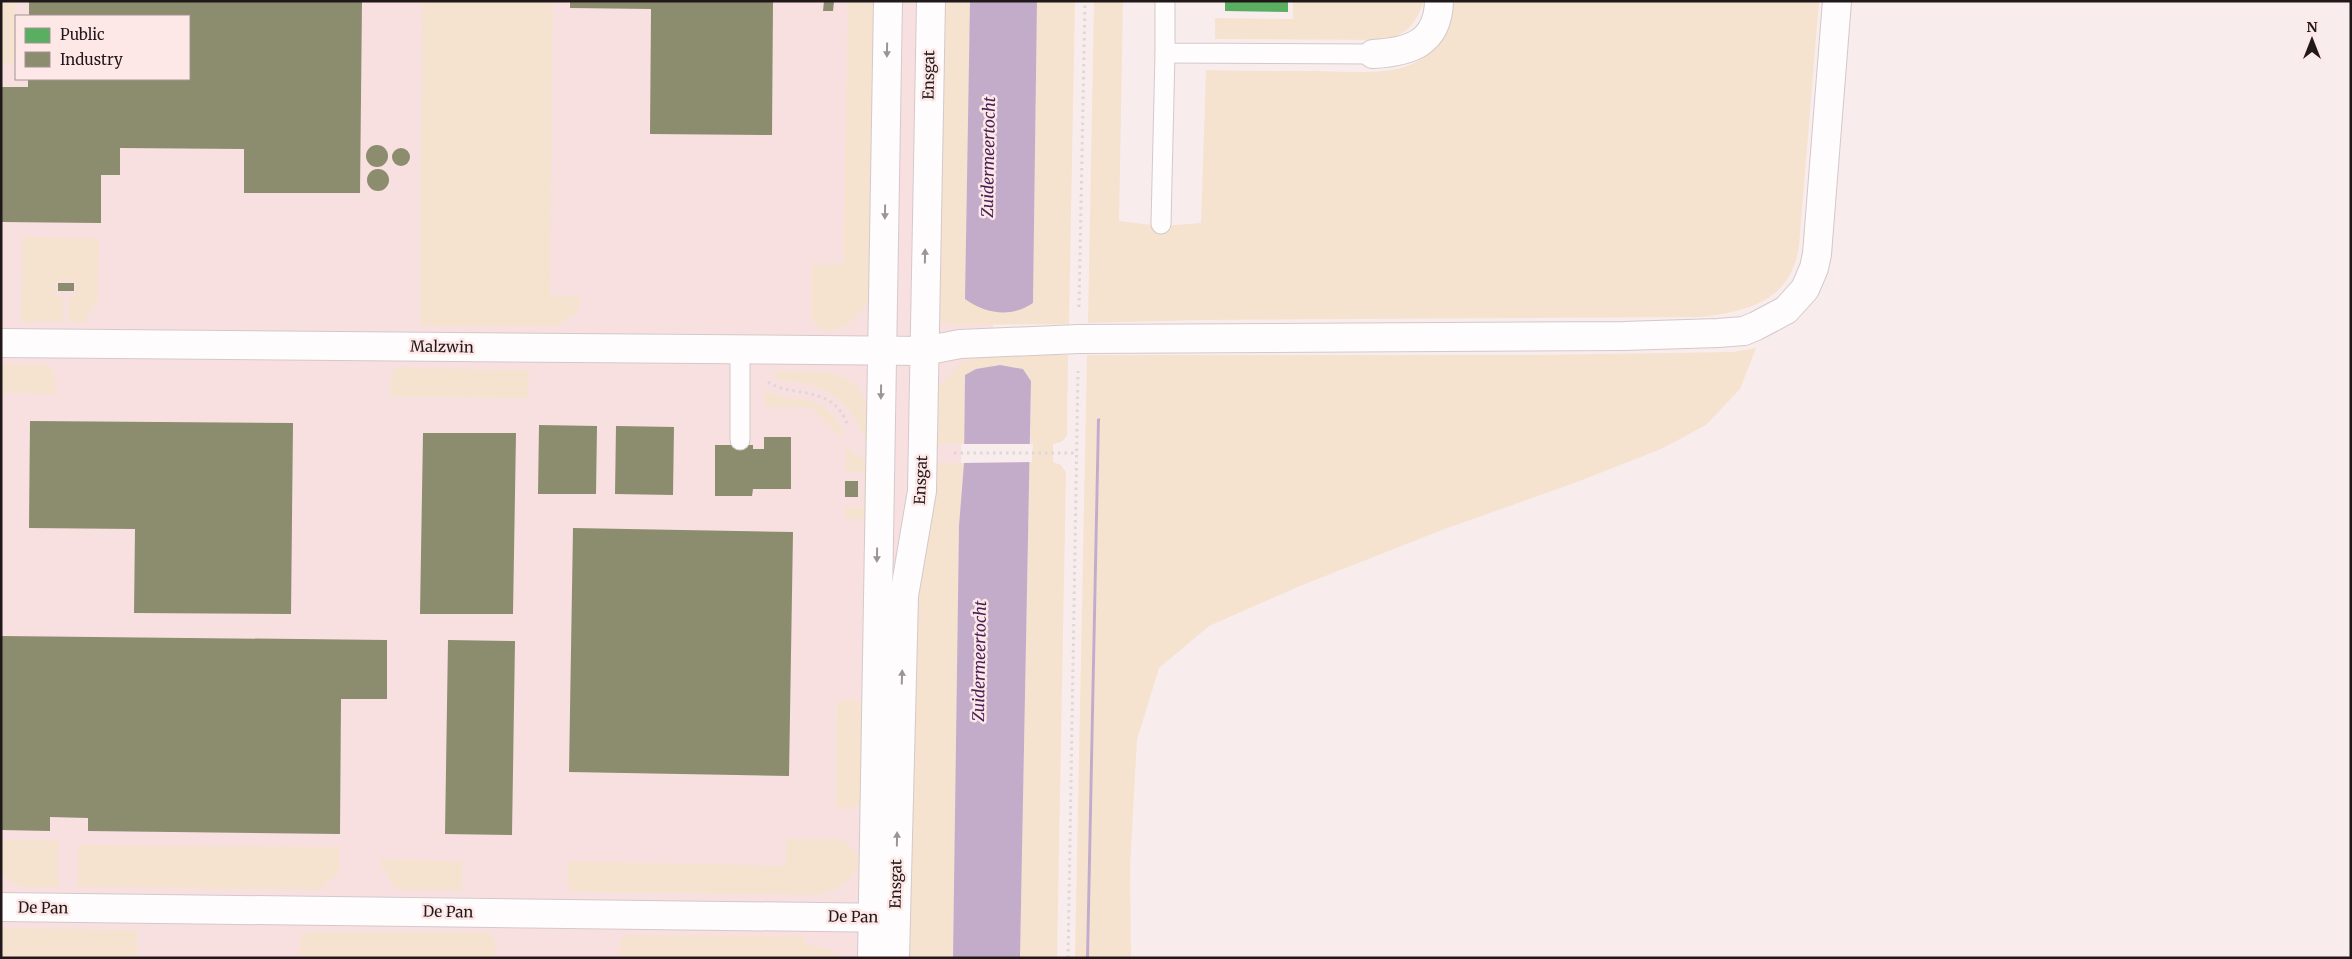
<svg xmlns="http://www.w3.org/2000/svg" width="2352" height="959" viewBox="0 0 2352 959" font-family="Merriweather,serif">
	<rect width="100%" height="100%" fill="#f9ecec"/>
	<path fill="#f8e0e1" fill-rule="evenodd" d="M1,1h996l-7,590v367h-989zM16,16h173v63h-173z"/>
	<g fill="#f5e3d0">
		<polygon points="1,1 15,1 14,63 1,63"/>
		<polygon points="422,1 553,1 550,296 583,296 576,313 558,326 420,326"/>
		<path d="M848,1h30l-6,292c-9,22 -40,55 -61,26l1,-54h31z"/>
		<path d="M939,1h31l-5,298c31,12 37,19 68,4l4,-302h38l-6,323 -113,1 -23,-4z"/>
		<path d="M1094,1h29l-4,220 42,5 40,-3 5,-153c35,1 71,1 107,1 29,0 80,6 105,-10 21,-13 32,-36 36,-60h365l-20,245c-8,55 -50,65 -98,71l-503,3 -110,3z"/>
		<path d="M1293,1h131c-9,23 -14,31 -38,39l-171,-1v-21l78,1z"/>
		<polygon points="22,237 99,238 98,302 93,302 93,312 87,312 87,322 68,322 69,296 76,296 76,281 56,281 56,296 63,296 63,322 21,322"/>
		<polygon points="1756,348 1740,389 1706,425 1661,449 1577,482 1442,530 1300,586 1209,626 1159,668 1137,740 1130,868 1131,958 1089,958 1100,418 1097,419 1086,958 1075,958 1087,355 1533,355 1733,352"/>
		<path d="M1032,354l36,1 -1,81 -6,6 -8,2v18l8,3 5,7 -9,486h-37l11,-577 -8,-12 -26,-4 -32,10 -1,69h-34l4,-54c12,-7 17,-20 28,-27 17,-13 49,-8 70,-9z"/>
		<polygon points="1,364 47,364 55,374 55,394 1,393"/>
		<polygon points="397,368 529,370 528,398 390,397 391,374"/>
		<path d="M769,371l57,1c43,9 45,36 42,73l-17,-33 -20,-19 -22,-9 -30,-4z"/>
		<path d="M765,389c23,18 46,-2 71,31 3,5 7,9 7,14l-3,3 -29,-30h-46z"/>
		<polygon points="846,445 853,453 870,463 870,519 845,519 845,507 863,507 864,472 845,471"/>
		<polygon points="930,463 964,463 959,526 953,958 905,958 911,616"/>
		<polygon points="866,700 862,802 854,808 839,808 836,805 837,701"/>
		<path d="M786,839h56l20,19c-8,22 -23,34 -45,37l-244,-3 -6,-9 1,-22 218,5z"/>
		<path d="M1,840h58l-1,47c-25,0 -39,6 -57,-14z"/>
		<polygon points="78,845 340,847 339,872 320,890 78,887"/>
		<polygon points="381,859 462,861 462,891 398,890 387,877 387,868 381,868"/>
		<polygon points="1,928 137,930 137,958 1,958"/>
		<polygon points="309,932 487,933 495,939 495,958 299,958 300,938"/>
		<polygon points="626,935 805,936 806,944 829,949 841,958 620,958 619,942"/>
	</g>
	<g fill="#c3acca">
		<path d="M970,1h67l-4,302c-22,15 -47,11 -68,-4z"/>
		<polygon points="1000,365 1023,369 1031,381 1020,958 953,958 959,526 964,463 965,375 976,369"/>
		<polygon points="1100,418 1089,958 1086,958 1097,419"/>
	</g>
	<polygon fill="#f9ecec" points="961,444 1033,444 1032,462 961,463"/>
	<polygon fill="#5aae61" points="1225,1 1288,1 1288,12 1225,11"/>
	<g fill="#8c8c6e">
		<polygon points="29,1 362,1 360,193 244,193 244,149 120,148 120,175 101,175 101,223 1,222 1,87 28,87 28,79 189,79 189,16 29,16"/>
		<polygon points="570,1 773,1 772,135 650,134 651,9 570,8"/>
		<polygon points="824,1 834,1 833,11 823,11"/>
		<circle cx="377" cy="156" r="11"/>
		<circle cx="401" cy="157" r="9"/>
		<circle cx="378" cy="180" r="11"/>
		<rect x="58" y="283" width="16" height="8"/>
		<polygon points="30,421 293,423 291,614 134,613 135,529 29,528"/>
		<polygon points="539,425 597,426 596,494 538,494"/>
		<polygon points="616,426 674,427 673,495 615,494"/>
		<polygon points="423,433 516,433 513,614 420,614"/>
		<polygon points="764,437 791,437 791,489 753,489 752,496 715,496 715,445 753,445 753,449 764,449"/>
		<rect x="845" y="481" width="13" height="16"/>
		<polygon points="573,528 793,532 789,776 569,772"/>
		<polygon points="2,636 387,640 387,699 341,699 340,834 88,831 88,818 50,817 50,831 1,830"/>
		<polygon points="448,640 515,641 512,835 445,834"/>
	</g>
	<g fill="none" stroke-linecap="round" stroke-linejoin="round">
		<g stroke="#d4c9ca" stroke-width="21">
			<g id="lane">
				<polyline points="1165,1 1165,53 1373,54"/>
				<polyline points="1161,224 1165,53"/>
				<polyline points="740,440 740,350"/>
			</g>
		</g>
		<g stroke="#d4c9ca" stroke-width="30">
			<g id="street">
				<path d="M1373,54c36,-2 65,-10 66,-53"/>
				<polyline points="1,343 924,351 960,344 1079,339 1624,336 1718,333 1744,331 1756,326 1786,310 1805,289 1814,268 1817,254 1837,1"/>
				<polyline points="1,907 895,918"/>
			</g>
		</g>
		<g stroke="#d4c9ca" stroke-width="30">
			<g id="secondary">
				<polyline points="872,958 888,1"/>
				<polyline points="895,958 904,596 922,491 931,1"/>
			</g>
		</g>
		<g stroke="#ddd8d8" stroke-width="3" stroke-dasharray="2.5 4" stroke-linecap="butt">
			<polyline points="1079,307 1085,1"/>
			<path d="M768,382c26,17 65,1 80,44"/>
			<polyline points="954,453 1076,453"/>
			<polyline points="1068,958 1078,371"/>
		</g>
		<use href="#lane" stroke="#fefcfc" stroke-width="19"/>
		<use href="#street" stroke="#fefcfc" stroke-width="28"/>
		<use href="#secondary" stroke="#fefcfc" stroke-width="28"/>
	</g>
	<defs><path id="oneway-solid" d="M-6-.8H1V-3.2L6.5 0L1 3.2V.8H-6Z" transform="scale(1.25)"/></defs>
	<g fill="#9a9596">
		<use href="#oneway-solid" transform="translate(887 50) rotate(91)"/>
		<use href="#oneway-solid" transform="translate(885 212) rotate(91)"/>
		<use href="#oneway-solid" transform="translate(925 256) rotate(-89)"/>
		<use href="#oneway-solid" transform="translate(881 392) rotate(91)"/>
		<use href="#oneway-solid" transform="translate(877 555) rotate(91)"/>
		<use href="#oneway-solid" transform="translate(902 677) rotate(-88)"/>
		<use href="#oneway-solid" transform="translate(897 839) rotate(-89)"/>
	</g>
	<g text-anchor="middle" stroke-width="5" stroke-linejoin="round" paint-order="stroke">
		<g font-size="15" fill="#201819" stroke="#fee7e7">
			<text transform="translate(929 75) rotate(-89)" y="5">Ensgat</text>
			<text transform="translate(442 347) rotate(1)" y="5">Malzwin</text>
			<text transform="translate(921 480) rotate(-87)" y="5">Ensgat</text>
			<text transform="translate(896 884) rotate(-89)" y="5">Ensgat</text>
			<text transform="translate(43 908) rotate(1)" y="5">De Pan</text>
			<text transform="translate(448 912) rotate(1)" y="5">De Pan</text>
			<text transform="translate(853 917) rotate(1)" y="5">De Pan</text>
		</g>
		<g font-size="16" font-style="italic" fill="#441f56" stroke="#fee7e7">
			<text transform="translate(988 157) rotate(-89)" y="6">Zuidermeertocht</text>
			<text transform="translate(979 661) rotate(-89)" y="6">Zuidermeertocht</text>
		</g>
	</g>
	<rect width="2352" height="959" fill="none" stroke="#201819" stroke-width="5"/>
	<rect x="15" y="15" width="175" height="65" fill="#fee7e7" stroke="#a59495"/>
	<rect x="25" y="28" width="25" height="15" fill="#5aae61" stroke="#a59495"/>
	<text x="60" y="40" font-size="15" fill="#201819">Public</text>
	<rect x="25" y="52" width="25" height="15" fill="#8c8c6e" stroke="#a59495"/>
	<text x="60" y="65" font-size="15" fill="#201819">Industry</text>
	<g transform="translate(2312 40)" stroke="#fee7e7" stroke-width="4" paint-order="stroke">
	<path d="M0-4L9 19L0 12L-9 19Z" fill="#201819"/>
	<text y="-8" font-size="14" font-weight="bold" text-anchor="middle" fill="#201819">N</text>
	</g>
</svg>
